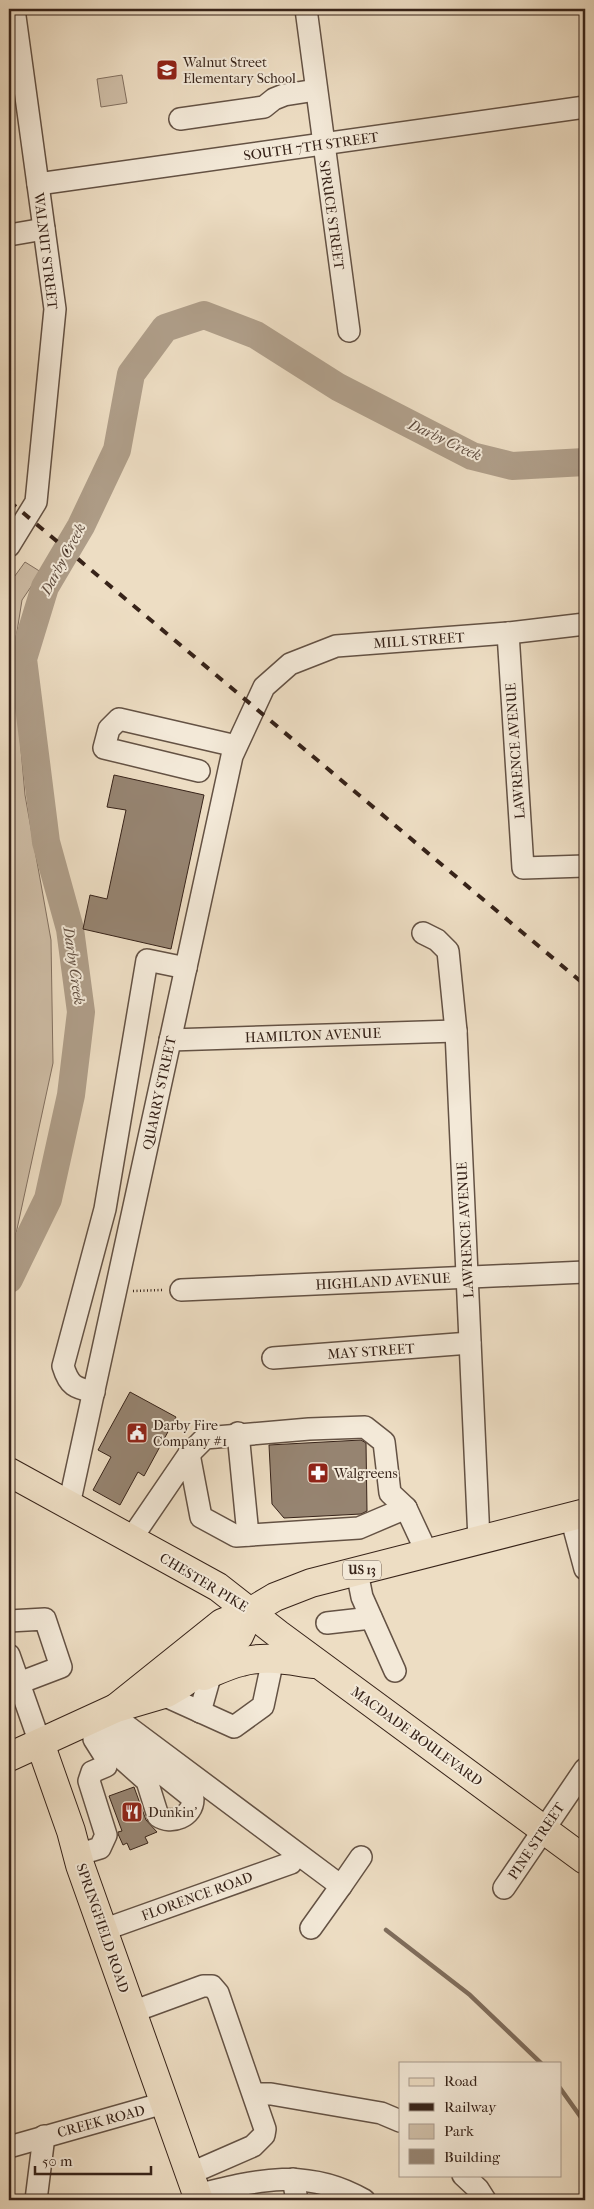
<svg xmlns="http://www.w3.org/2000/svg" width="594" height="2209" viewBox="0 0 594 2209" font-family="'IM FELL French Canon',serif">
	<rect width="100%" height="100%" fill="#edddc3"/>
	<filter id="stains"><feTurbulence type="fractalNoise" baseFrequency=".004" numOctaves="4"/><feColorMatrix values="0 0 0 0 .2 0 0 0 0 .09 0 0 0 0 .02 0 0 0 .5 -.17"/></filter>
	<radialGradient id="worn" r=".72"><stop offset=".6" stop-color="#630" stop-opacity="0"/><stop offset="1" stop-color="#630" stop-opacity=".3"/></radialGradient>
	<g fill="#cebda6" stroke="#827060">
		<polygon points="122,75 127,103 101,107 97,79"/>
		<polygon points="25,562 41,572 22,600 13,657 25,795 51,940 53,1063 14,1243 9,1253 9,584"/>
	</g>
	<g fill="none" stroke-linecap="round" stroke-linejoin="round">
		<g stroke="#7f6d5c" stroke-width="4.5">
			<polyline points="386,1930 470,1995 541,2063"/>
			<polyline points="560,2088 585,2123"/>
		</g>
		<polyline stroke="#af9e89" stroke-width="28" points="9,1279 48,1199 71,1095 81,1012 70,929 46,842 23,659 45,587 81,526 117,450 131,374 165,328 204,315 256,335 338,387 472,456 512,466 585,462"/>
	</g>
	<g fill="#968471" stroke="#372319">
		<polygon points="114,775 204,795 171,949 83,929 90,895 107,899 126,810 107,807"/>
		<polygon points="130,1392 176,1417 144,1476 138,1472 120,1505 93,1490 111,1457 98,1450"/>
		<polygon points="361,1440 366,1443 367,1511 361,1514 284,1518 272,1504 269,1445"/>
		<polygon points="134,1787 146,1820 157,1832 145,1837 148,1843 130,1850 127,1843 123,1845 118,1834 118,1832 122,1831 109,1796"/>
	</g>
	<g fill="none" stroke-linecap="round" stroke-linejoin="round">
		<g stroke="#645244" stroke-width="24">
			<g id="minor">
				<polyline points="306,9 349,331"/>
				<polyline points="180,119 264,107 274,99 284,95 316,90"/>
				<polyline points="38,184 585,107"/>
				<polyline points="9,235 44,229"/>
				<polyline points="9,546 36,502 55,309 14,9"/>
				<polyline points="508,633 523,868 585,866"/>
				<polyline points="199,771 104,748 109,729 119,719 236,746"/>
				<polyline points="423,933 437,940 448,951 456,1031 479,1540"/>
				<polyline points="170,1040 456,1031"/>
				<polyline points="181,1290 585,1272"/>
				<polyline points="273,1358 470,1343"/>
				<path d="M94,1392c-19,-4 -25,-6 -31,-26l42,-157 42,-249 39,8"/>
				<polyline points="238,1433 248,1535"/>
				<polyline points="189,1454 205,1438 309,1429 365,1427 384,1442 390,1493 406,1508"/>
				<polyline points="69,1505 232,756 264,687 290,664 336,646 508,633 585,624"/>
				<polyline points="571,1517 585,1569"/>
				<polyline points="131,1539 189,1454 201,1517 236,1536 359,1528 406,1508 427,1553"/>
				<polyline points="357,1572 362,1597 395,1671"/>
				<polyline points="9,1621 45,1619 61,1667 19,1683"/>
				<polyline points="327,1623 371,1618"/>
				<polyline points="9,1655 40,1743"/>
				<polyline points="161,1694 234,1727 263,1706 273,1659"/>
				<polyline points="108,1712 341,1886 361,1857"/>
				<polyline points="200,1712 211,1673"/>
				<path d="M88,1721l22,27 37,33 11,35c13,9 35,1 35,-17l-4,-4 -84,-67"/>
				<polyline points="77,1855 100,1848 106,1835 89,1781 92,1772 106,1766 106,1758 94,1739"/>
				<polyline points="504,1888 585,1769"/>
				<polyline points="311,1928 341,1886"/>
				<polyline points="103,1930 291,1863"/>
				<polyline points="132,2012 203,1986 212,1986 218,1993 265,2129 264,2135 253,2146 189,2174"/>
				<polyline points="254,2094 271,2094 381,2113 400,2121"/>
				<polyline points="9,2147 164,2103"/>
				<polyline points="463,2175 478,2189 485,2200"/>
				<polyline points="293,2179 297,2200"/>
				<path d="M197,2195c60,-15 110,-28 167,5"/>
				<polyline points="36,2200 44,2136"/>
			</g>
		</g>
		<g stroke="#372319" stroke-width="30">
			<g id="major">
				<polyline points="9,1472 218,1587 278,1634 585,1860"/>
				<path d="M204,1676c12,-5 24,-11 37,-14 25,-7 49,-1 74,2"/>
				<polyline points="116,1708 222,1623 250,1612 275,1597 311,1583 585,1513"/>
				<polyline points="40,1743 71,1831 80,1865 199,2200"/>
				<polyline points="9,1757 116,1708 167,1693 179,1686 203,1669 239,1636 250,1612"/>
			</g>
		</g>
		<polyline stroke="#372319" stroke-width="2.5" stroke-dasharray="1 2.5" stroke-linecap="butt" points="133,1291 162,1290"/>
		<use href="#minor" stroke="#f3e9d8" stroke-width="21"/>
		<use href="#major" stroke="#edddc3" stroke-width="28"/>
		<polyline stroke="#372319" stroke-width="4" stroke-dasharray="9 9" stroke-linecap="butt" points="9,501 585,985"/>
	</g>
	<defs>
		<g id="school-square" transform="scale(1.125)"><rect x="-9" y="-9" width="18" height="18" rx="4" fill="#8f2418" stroke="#f3e9d8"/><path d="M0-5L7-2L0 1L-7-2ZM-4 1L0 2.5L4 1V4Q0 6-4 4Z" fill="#fff"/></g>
		<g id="civic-square" transform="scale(1.125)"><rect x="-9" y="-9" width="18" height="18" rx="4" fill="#8f2418" stroke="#f3e9d8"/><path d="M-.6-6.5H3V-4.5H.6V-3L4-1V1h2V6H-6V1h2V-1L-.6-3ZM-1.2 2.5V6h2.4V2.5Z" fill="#fff"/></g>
		<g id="pharmacy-square" transform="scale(1.125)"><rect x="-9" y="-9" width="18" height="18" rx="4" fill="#8f2418" stroke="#f3e9d8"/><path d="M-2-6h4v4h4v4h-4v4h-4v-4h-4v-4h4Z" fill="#fff"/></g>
		<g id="restaurant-square" transform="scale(1.125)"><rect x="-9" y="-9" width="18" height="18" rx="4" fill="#8f2418" stroke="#f3e9d8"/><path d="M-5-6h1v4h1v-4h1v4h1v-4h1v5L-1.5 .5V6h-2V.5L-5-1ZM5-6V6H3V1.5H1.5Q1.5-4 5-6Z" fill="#fff"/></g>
	</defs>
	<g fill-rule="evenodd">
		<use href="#school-square" x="167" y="70"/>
		<use href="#civic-square" x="137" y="1433"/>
		<use href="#pharmacy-square" x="318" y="1473"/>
		<use href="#restaurant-square" x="132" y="1812"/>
	</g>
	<g text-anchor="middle" stroke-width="4" stroke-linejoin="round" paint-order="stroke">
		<rect fill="#f3e9d8" stroke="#6f5e52" stroke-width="1" x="343" y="1560.5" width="38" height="19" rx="4"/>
		<g font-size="12" font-weight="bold" fill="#372319">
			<text x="362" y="1574">US 13</text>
		</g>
		<g font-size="14" fill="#372319" stroke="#f3e9d8" text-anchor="start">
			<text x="183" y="67">Walnut Street<tspan x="183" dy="16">Elementary School</tspan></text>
			<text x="153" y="1430">Darby Fire<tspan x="153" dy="16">Company #1</tspan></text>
			<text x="334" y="1478">Walgreens</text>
			<text x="148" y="1817">Dunkin'</text>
		</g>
		<g font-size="14" fill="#372319" stroke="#f3e9d8">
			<text transform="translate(311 146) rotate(-8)" y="5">SOUTH 7TH STREET</text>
			<text transform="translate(332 215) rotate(82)" y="5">SPRUCE STREET</text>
			<text transform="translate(46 251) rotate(83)" y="5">WALNUT STREET</text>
			<text transform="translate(419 640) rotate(-4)" y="5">MILL STREET</text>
			<text transform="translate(515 751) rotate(-94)" y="5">LAWRENCE AVENUE</text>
			<text transform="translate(313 1035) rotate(-2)" y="5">HAMILTON AVENUE</text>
			<text transform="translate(159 1093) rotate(-78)" y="5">QUARRY STREET</text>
			<text transform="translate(465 1230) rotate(-93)" y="5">LAWRENCE AVENUE</text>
			<text transform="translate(383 1281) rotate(-3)" y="5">HIGHLAND AVENUE</text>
			<text transform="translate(371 1351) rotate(-4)" y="5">MAY STREET</text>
			<text transform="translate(204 1582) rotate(31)" y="5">CHESTER PIKE</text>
			<text transform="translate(417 1736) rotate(36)" y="5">MACDADE BOULEVARD</text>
			<text transform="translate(536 1841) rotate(-56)" y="5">PINE STREET</text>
			<text transform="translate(197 1896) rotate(-20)" y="5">FLORENCE ROAD</text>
			<text transform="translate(103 1928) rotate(71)" y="5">SPRINGFIELD ROAD</text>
			<text transform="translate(101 2121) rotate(-15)" y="5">CREEK ROAD</text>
		</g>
		<g font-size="15" font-style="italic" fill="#614e40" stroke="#f3e9d8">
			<text transform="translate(445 440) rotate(25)" y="5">Darby Creek</text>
			<text transform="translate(63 559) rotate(-62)" y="5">Darby Creek</text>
			<text transform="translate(74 966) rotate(82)" y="5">Darby Creek</text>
		</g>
	</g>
	<rect width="594" height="2209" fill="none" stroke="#edddc3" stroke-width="30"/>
	<rect x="10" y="10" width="574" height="2189" fill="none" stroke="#372319" stroke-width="2.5"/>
	<rect x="15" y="15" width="564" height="2179" fill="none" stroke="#372319"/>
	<rect x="399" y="2062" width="162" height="115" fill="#f3e9d8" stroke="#a89a8c"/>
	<rect x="409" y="2078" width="25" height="8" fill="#edddc3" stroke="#a89a8c"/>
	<text x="444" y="2086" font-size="15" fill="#372319">Road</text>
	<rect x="409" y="2103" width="25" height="8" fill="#372319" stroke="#a89a8c"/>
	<text x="444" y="2112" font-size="15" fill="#372319">Railway</text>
	<rect x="409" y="2124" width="25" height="15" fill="#cebda6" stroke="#a89a8c"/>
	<text x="444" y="2136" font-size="15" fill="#372319">Park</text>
	<rect x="409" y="2149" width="25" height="15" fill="#968471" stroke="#a89a8c"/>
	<text x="444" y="2162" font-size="15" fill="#372319">Building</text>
	<path d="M35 2166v8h116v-8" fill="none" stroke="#372319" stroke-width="2.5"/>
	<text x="42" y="2166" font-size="15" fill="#372319" stroke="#f3e9d8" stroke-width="4" paint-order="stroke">50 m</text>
	<rect width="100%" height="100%" filter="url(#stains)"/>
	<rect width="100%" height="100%" fill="url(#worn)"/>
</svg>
